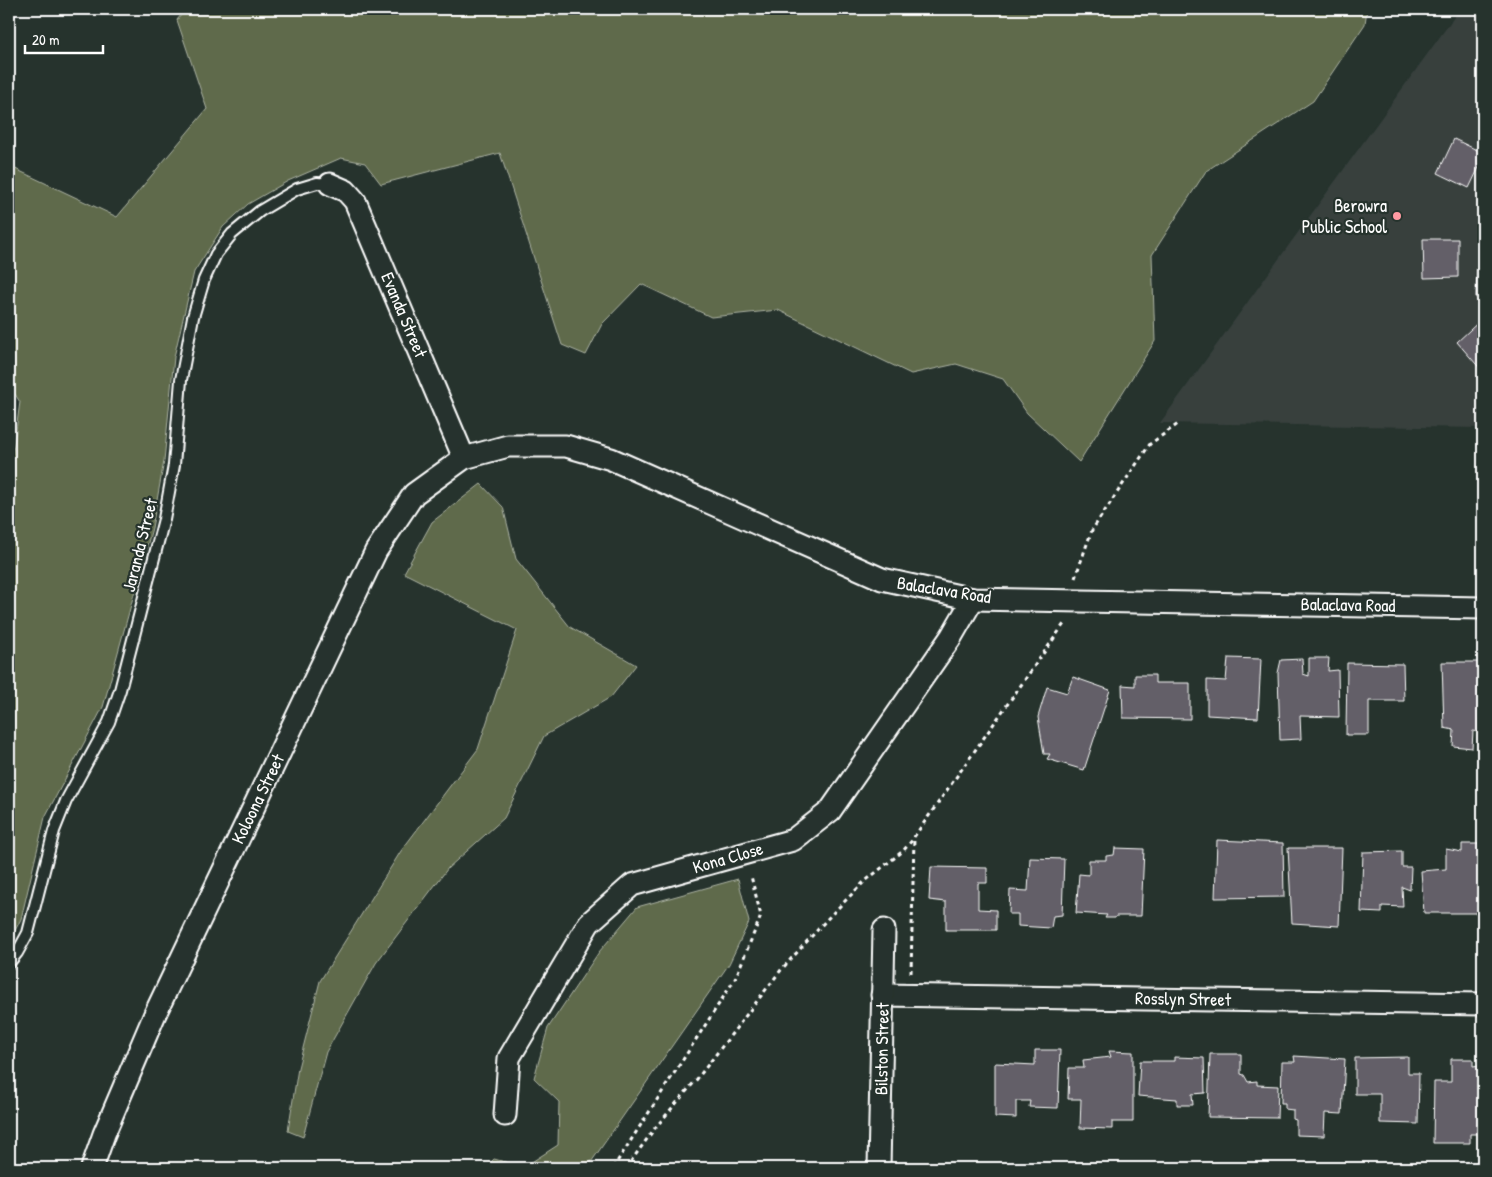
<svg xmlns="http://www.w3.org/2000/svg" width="1492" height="1177" viewBox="0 0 1492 1177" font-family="'Patrick Hand',sans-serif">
	<rect width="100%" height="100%" fill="#26332d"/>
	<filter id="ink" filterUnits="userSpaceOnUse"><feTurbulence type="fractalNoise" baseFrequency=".02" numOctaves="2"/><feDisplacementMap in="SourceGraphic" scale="10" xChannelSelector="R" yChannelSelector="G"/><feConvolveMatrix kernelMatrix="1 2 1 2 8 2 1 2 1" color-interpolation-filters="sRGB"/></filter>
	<g filter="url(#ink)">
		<polygon fill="#38403e" points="1460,9 1483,9 1483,428 1160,423"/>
		<g fill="#5e6a4b" stroke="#aeb4a5">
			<polygon points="186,9 1367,9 1365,24 1313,101 1206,171 1152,255 1155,341 1079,462 1027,413 1003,379 956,364 911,374 778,310 711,317 641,284 602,324 586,355 562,345 500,153 381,184 365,163 341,158 288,181 248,204 223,227 194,272 174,357 164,461 152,528 103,707 45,817 21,919 9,942 9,480 20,402 9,385 9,166 117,217 207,109 177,20"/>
			<polygon points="481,484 503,507 516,559 570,627 636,665 611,697 544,736 504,818 448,868 376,963 326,1052 303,1137 288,1131 298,1068 320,981 401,851 478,749 517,630 404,573 432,522"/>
			<polygon points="738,879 749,922 729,964 587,1168 485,1168 494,1159 524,1167 558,1145 559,1102 534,1078 548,1028 599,952 637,907"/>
		</g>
		<g fill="#635e67" stroke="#fff">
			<polygon points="1454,139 1483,153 1483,159 1469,188 1438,173"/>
			<polygon points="1423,239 1458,239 1458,277 1424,278"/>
			<polygon points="1477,265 1483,265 1483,298 1476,298"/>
			<polygon points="1483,318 1483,372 1457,342"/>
			<polygon points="1228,658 1261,659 1258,718 1207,715 1207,680 1226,681"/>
			<polygon points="1309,658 1329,658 1328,671 1338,670 1339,717 1300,716 1301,739 1280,740 1278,673 1281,660 1302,659 1303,674 1309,676"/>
			<polygon points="1442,662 1479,662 1480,732 1473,731 1472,748 1453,746 1454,730 1444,728"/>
			<polygon points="1347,663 1403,664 1404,701 1369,701 1369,735 1346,735"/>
			<polygon points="1135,675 1155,675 1155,683 1190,683 1190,719 1123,718 1122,685 1135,686"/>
			<polygon points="1073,677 1110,690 1084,770 1047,759 1050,754 1044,754 1038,717 1047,687 1067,693"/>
			<polygon points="1217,840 1283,843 1284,897 1215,898"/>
			<polygon points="1462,844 1483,844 1483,913 1424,913 1421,871 1446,869 1446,849 1462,852"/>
			<polygon points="1115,848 1144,849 1141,916 1116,916 1115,918 1105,918 1107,915 1076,913 1079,874 1089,875 1089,860 1106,860 1106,856 1114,855"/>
			<polygon points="1288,848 1342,848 1339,926 1292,923"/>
			<polygon points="1402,851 1402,867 1411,867 1410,890 1402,887 1403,907 1382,906 1382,913 1361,912 1363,852"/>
			<polygon points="1030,858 1064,859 1062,915 1053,916 1051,928 1018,926 1018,914 1009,914 1010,890 1028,891"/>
			<polygon points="931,867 987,868 987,883 978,883 978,909 996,910 996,930 946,930 946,902 929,900"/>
			<polygon points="1035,1050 1060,1050 1058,1108 1029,1107 1030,1101 1016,1101 1016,1118 995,1117 995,1063 1035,1065"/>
			<polygon points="1109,1051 1133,1052 1133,1122 1112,1122 1112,1129 1080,1128 1081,1099 1068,1099 1069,1068 1084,1068 1083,1060 1111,1057"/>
			<polygon points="1210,1054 1241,1054 1241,1074 1244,1075 1248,1082 1257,1081 1257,1085 1278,1086 1277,1118 1208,1117"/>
			<polygon points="1294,1056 1345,1059 1342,1114 1325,1113 1324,1136 1296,1135 1296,1120 1293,1119 1293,1110 1285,1109 1285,1103 1281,1103 1282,1062 1295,1062"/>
			<polygon points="1174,1057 1204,1058 1205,1093 1192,1094 1193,1105 1177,1105 1177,1099 1138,1096 1140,1061 1174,1061"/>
			<polygon points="1408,1057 1408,1073 1419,1073 1418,1124 1380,1123 1380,1094 1355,1094 1355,1058"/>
			<polygon points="1451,1059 1473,1059 1473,1066 1480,1065 1483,1134 1470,1134 1470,1143 1433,1143 1434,1082 1451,1082"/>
		</g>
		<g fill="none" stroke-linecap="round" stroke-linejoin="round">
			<g stroke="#fff" stroke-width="14">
				<polyline id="service" points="9,963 17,953 28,933 54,831 66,801 109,722 120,690 164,519 174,465 181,380 193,317 204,280 216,254 232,234 260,211 297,189 317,183 330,184"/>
			</g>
			<g stroke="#fff" stroke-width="25">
				<g id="minor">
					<polyline points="330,184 346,191 355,201 464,458"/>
					<polyline points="882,995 1483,1004"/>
					<polyline points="505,1115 509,1058 589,923 632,885 793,840 830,811 951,637 973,599"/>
					<polyline points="92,1168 104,1134 155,1014 376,551 414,494 464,458 508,446 566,446 611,459 882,579 973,599 1483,608"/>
					<polyline points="879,1168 884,930"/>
				</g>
			</g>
			<g stroke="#fff" stroke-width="3" stroke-dasharray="4 4" stroke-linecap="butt">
				<polyline points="1075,578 1092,530 1150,444 1178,424"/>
				<polyline points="911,973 914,837 1064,624"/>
				<polyline points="613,1168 735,979 761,916 751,876"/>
				<polyline points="626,1168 655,1128 697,1079 781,970 831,915 864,882 903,851 914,838"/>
			</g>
			<use href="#service" stroke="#26332d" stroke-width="10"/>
			<use href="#minor" stroke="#26332d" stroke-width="21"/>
		</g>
	</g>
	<circle fill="#ff9aa2" stroke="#26332d" stroke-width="2" cx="1397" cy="216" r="5"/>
	<g text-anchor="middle" stroke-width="4.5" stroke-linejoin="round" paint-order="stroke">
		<g font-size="18" fill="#fff" stroke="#26332d" text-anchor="end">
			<text x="1387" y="212">Berowra<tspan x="1387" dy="21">Public School</tspan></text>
		</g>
		<g font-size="18" fill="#fff" stroke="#26332d">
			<text transform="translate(404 315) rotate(67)" y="6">Evanda Street</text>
			<text transform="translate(140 545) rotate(-76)" y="6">Jaranda Street</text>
			<text transform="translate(944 590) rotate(9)" y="6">Balaclava Road</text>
			<text transform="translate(1348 605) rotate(1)" y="6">Balaclava Road</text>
			<text transform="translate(258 799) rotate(-64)" y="6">Koloona Street</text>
			<text transform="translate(728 858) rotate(-16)" y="6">Kona Close</text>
			<text transform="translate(1183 999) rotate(1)" y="6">Rosslyn Street</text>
			<text transform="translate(882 1049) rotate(-89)" y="6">Bilston Street</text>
		</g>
	</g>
	<rect width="1492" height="1177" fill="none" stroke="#26332d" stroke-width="30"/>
	<rect x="15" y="15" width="1462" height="1147" fill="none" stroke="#fff" stroke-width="2" filter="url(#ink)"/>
	<path d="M25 45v8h78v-8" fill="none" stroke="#ffffff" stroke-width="2.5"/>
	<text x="32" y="45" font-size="15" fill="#ffffff" stroke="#26332d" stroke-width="4" paint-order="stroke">20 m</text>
</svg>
